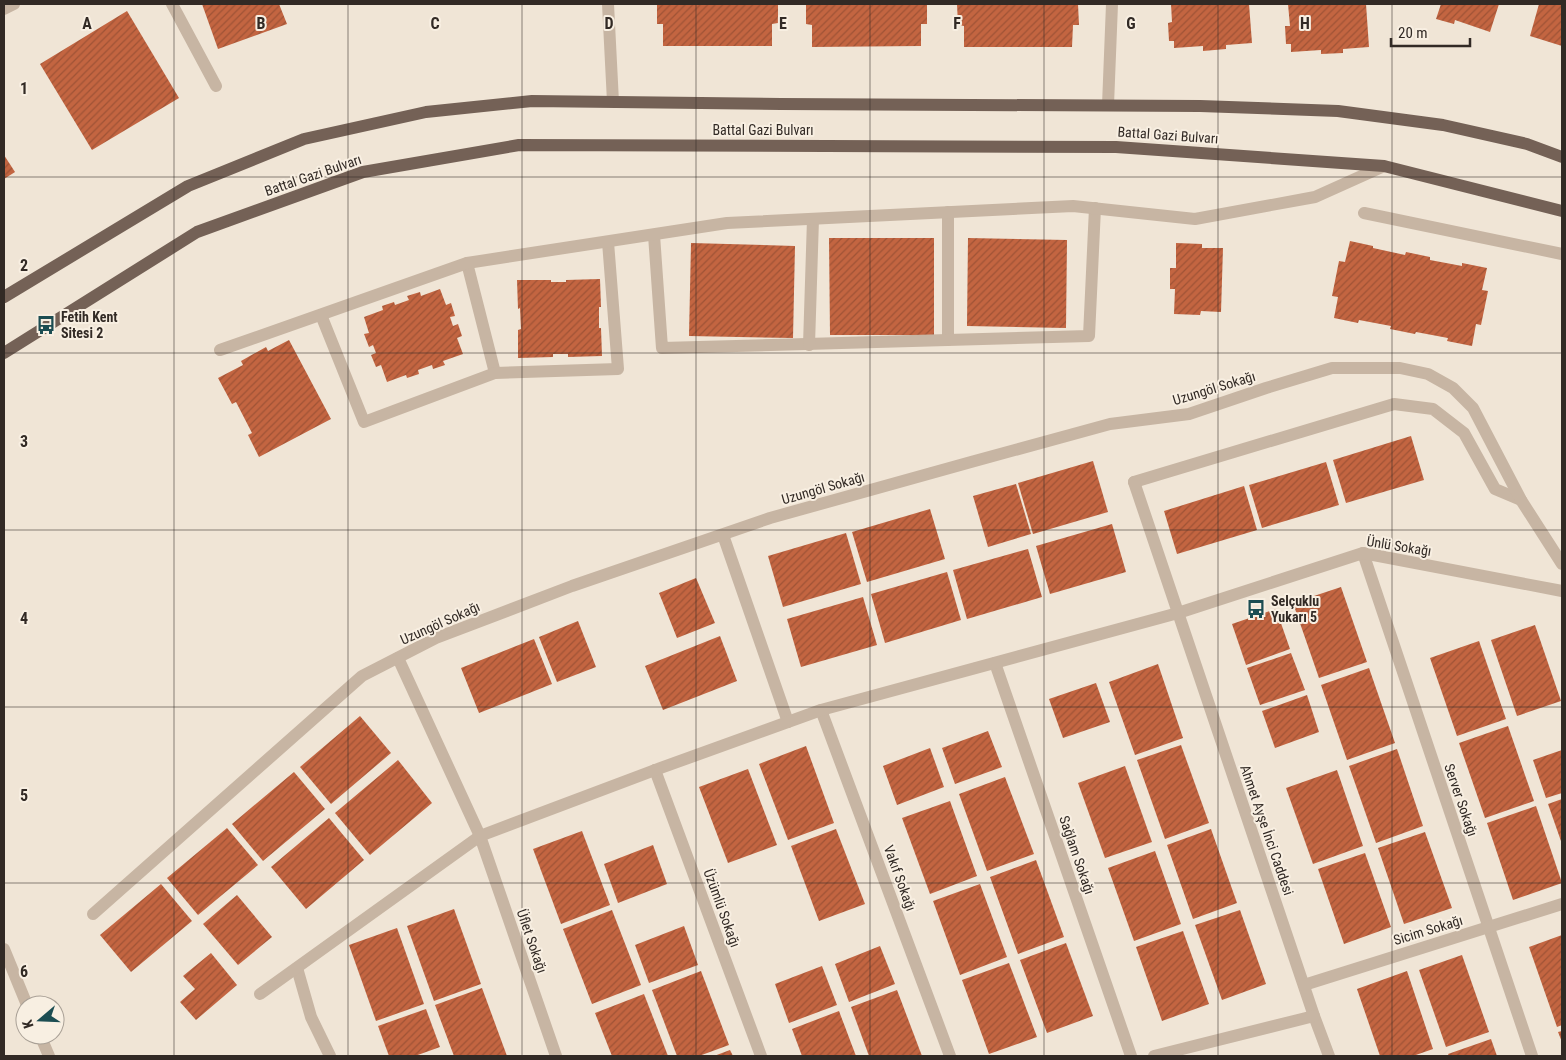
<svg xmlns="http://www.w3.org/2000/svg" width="1566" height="1060" viewBox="0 0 1566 1060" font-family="'Roboto Condensed',sans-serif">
	<defs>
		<pattern id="building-hatch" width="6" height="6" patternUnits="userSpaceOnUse" patternTransform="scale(1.25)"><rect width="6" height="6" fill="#c36541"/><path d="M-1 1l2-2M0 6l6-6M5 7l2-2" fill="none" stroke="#9f5336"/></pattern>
	</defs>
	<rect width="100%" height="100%" fill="#f0e5d6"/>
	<g fill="url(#building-hatch)">
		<polygon points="202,4 279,4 287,24 218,49"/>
		<polygon points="657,4 778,4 778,23 772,24 772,46 663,46 663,24 657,24"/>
		<polygon points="806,4 927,4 927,24 921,24 921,46 812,47 812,25 806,24"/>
		<polygon points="957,4 1078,4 1079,25 1073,25 1072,47 964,47 964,26 958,25"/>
		<polygon points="1171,4 1249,4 1252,43 1226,45 1226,49 1203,51 1203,46 1174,48 1174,41 1169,41 1168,23 1172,22"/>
		<polygon points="1288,4 1366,4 1369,47 1343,49 1343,53 1321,54 1321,50 1291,52 1291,44 1286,44 1285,26 1290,26"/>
		<polygon points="1441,4 1499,4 1490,32 1455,20 1454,24 1436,19"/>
		<polygon points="1539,4 1562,4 1562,46 1530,36"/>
		<polygon points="127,11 179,98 92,150 40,64"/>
		<polygon points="4,155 15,172 4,179"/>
		<polygon points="829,238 934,238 934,335 830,335"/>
		<polygon points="968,238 1067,240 1066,328 967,326"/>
		<polygon points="1350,241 1373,246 1373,248 1405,255 1406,252 1430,257 1430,260 1462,266 1462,263 1487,268 1482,290 1488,291 1481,325 1476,324 1472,346 1447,341 1448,338 1416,332 1415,334 1390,329 1391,326 1359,320 1358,323 1334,318 1338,297 1332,296 1339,261 1345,262"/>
		<polygon points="691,243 795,246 793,338 689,336"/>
		<polygon points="1176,243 1202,244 1202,248 1223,248 1221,312 1201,311 1200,315 1174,314 1175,289 1170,289 1170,268 1176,268"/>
		<polygon points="600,279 601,307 599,307 599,328 601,328 602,356 568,357 568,354 553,354 553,357 518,358 518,330 521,329 520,308 518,309 517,280 551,280 551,282 566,282 566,280"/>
		<polygon points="440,289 446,305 451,303 455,316 450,317 453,326 458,324 462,336 457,338 463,354 443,361 445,365 433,369 432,365 418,370 419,374 407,378 406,375 387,382 381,365 376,367 371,355 376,353 373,345 369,347 364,334 369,333 364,317 383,310 382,306 394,302 395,305 409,300 407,296 420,292 421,296"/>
		<polygon points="289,340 331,419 259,457 248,435 252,433 236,402 232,404 218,378 243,365 241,361 266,347 268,351"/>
		<polygon points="1411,436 1424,480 1346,503 1333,460"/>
		<polygon points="1093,461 1108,512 1033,534 1018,483"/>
		<polygon points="1326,462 1339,505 1262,528 1249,485"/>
		<polygon points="1016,484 1031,534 988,547 973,496"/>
		<polygon points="1244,486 1257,530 1177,554 1164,511"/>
		<polygon points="930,509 945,559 867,582 852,532"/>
		<polygon points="1112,524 1126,572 1050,594 1036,546"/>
		<polygon points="846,533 861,584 783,607 768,556"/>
		<polygon points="1028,549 1042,597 967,619 953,570"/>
		<polygon points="947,572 961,620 885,643 871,594"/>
		<polygon points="696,578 715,623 677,638 659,593"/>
		<polygon points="1341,587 1367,662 1319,678 1293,603"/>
		<polygon points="863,597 877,645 801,667 787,619"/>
		<polygon points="1276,609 1290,649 1246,665 1232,624"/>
		<polygon points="578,621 596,667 557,682 539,637"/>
		<polygon points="1535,625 1561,701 1517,716 1491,640"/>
		<polygon points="720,636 737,681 663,710 645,666"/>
		<polygon points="534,639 552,684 479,713 461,668"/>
		<polygon points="1479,641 1506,719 1457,736 1430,658"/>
		<polygon points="1291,653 1305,690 1260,705 1247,668"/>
		<polygon points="1158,664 1183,738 1135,755 1109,682"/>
		<polygon points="1369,668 1395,743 1347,760 1321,685"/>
		<polygon points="1096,683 1110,722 1063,738 1049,699"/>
		<polygon points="1307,695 1319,732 1275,748 1262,711"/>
		<polygon points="360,716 391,753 331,804 300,767"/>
		<polygon points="1508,726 1534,801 1485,818 1459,743"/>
		<polygon points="988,731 1002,767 955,784 942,748"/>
		<polygon points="1181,745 1209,823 1165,839 1137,760"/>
		<polygon points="806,746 834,823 788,840 759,764"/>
		<polygon points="930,748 944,787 897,805 883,766"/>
		<polygon points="1397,749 1423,826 1376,843 1349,766"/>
		<polygon points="1562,750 1562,793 1546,798 1533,760"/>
		<polygon points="398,760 432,803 370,855 335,813"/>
		<polygon points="1125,766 1152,842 1105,858 1078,783"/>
		<polygon points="748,769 777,845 728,863 699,787"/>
		<polygon points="1337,770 1363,846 1313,864 1286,788"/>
		<polygon points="294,772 325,809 263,861 232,824"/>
		<polygon points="1005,777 1034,854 987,871 959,794"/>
		<polygon points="1562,799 1562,844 1548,804"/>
		<polygon points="950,801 977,876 930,894 902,818"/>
		<polygon points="1536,806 1562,883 1513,900 1487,823"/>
		<polygon points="329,818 364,860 306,909 271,867"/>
		<polygon points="227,828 258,865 198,915 167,878"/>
		<polygon points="836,829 865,904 819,921 791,846"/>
		<polygon points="1211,829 1237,903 1193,919 1167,845"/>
		<polygon points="582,831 610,905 561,924 533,849"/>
		<polygon points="1425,832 1452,908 1404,924 1378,848"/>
		<polygon points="653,845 667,884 618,903 604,864"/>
		<polygon points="1155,851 1181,924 1134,941 1108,868"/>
		<polygon points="1365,853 1391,927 1344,944 1318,869"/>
		<polygon points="1036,860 1064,937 1018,954 990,877"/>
		<polygon points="161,884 192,921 131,972 100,935"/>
		<polygon points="980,884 1007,957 960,975 933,901"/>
		<polygon points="237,895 272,937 238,965 203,924"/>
		<polygon points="454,909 481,984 434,1001 407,926"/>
		<polygon points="612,910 641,985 592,1004 563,929"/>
		<polygon points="1240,910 1266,984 1222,1000 1195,925"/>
		<polygon points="684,926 698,965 649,983 635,945"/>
		<polygon points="397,928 424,1004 376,1021 349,945"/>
		<polygon points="1183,931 1209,1004 1162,1021 1136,947"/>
		<polygon points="1562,935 1562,1025 1557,1027 1529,947"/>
		<polygon points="1066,943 1093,1016 1047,1033 1020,960"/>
		<polygon points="880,946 895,984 849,1002 835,964"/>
		<polygon points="211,953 237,985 196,1020 180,1002 195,989 183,976"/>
		<polygon points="1462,955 1489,1032 1446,1047 1419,970"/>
		<polygon points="1009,963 1037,1037 989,1054 962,980"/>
		<polygon points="822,966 837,1005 789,1023 775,984"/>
		<polygon points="701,971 729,1045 699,1056 677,1056 652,990"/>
		<polygon points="1407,971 1433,1049 1413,1056 1380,1056 1357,989"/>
		<polygon points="482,988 507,1056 454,1056 435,1005"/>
		<polygon points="897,990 922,1056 869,1056 851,1007"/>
		<polygon points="644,994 668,1056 612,1056 595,1013"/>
		<polygon points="426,1009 440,1047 415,1056 389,1056 378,1026"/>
		<polygon points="839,1011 856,1056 802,1056 792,1029"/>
		<polygon points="1562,1031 1562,1042 1558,1032"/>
		<polygon points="1491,1039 1497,1056 1449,1056 1448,1054"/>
		<polygon points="730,1050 733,1056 714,1056"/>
	</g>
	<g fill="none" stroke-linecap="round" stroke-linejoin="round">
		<g stroke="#c7b5a3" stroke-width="12">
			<polyline points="948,212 948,340"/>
			<polyline points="1364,213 1562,254"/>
			<polyline points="654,235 662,348 1089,336 1095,208"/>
			<polyline points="467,263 495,373"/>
			<polyline points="321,315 364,422 495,373 618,369 608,242"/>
			<polyline points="809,345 813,219"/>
			<polyline points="1134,482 1394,404 1433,409 1464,433 1495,489 1521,500"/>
			<polyline points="4,949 27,1005"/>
			<polyline points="297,968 311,1017 330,1056"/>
			<polyline points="40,1035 49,1056"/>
		</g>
		<g stroke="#c7b5a3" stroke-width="12">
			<polyline points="172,4 216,86"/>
			<polyline points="608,4 613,102"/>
			<polyline points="4,9 14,4"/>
			<polyline points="1108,105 1112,4"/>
			<polyline points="220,350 467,263 727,223 1073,206 1195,219 1315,197 1384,166"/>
			<polyline points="1134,482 1314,1016 1329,1056"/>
			<polyline points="723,535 788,722"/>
			<polyline points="1363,553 1532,1056"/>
			<polyline points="398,658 480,836 556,1056"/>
			<polyline points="995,663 1131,1056"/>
			<polyline points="821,710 950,1056"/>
			<polyline points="655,770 761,1056"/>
			<polyline points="93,914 362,676 436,638 572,586 770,518 971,462 1110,424 1189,414 1266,388 1332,368 1400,368 1428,374 1453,388 1473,408 1521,500 1562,564"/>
			<polyline points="1304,985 1562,904"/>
			<polyline points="260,994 480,836 655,770 821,710 1178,613 1363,553 1562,591"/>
			<polyline points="1154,1056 1314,1016"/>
		</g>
		<g stroke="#746156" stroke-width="12">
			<polyline points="4,297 188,186 304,139 426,112 532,101 781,104 1200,106 1338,111 1443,125 1527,144 1562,157"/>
			<polyline points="4,353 197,232 363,172 519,145 1116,147 1384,166 1562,211"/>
		</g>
	</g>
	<path fill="none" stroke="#322a25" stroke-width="1" stroke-opacity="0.55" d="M174,4v1052M348,4v1052M522,4v1052M696,4v1052M870,4v1052M1044,4v1052M1218,4v1052M1392,4v1052M4,177h1558M4,353h1558M4,530h1558M4,707h1558M4,883h1558"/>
	<defs>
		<g id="bus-bare" transform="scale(1.5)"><path d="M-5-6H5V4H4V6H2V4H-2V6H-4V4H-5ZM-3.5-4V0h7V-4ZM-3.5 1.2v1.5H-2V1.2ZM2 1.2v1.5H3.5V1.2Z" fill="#1c4d52" stroke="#f8efe2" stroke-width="2.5" paint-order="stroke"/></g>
	</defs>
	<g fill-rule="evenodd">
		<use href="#bus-bare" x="46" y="325"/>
		<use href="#bus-bare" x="1256" y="609"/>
	</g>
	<g text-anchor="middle" stroke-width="4" stroke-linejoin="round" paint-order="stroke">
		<g font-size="14" fill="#322a25" stroke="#f8efe2">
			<text x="763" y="135">Battal Gazi Bulvarı</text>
			<text transform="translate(1168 135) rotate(4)" y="5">Battal Gazi Bulvarı</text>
			<text transform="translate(313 175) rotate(-19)" y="5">Battal Gazi Bulvarı</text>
			<text transform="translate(1214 388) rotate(-17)" y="5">Uzungöl Sokağı</text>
			<text transform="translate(823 488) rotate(-16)" y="5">Uzungöl Sokağı</text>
			<text transform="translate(1399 546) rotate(9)" y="5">Ünlü Sokağı</text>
			<text transform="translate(440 623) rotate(-24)" y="5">Uzungöl Sokağı</text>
			<text transform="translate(1461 800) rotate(71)" y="5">Server Sokağı</text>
			<text transform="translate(1267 830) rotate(71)" y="5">Ahmet Ayşe İnci Caddesi</text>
			<text transform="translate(1077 855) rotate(71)" y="5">Sağlam Sokağı</text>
			<text transform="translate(900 878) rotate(70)" y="5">Vakıf Sokağı</text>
			<text transform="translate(722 908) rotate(70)" y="5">Üzümlü Sokağı</text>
			<text transform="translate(1428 930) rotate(-17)" y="5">Sicim Sokağı</text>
			<text transform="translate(532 941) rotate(71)" y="5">Üflet Sokağı</text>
		</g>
		<g font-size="14" font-weight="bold" fill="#322a25" stroke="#f8efe2" text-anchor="start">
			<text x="61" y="322">Fetih Kent<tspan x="61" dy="16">Sitesi 2</tspan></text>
			<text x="1271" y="606">Selçuklu<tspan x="1271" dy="16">Yukarı 5</tspan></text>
		</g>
	</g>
	<g font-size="16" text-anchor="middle" font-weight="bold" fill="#322a25" stroke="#f8efe2" stroke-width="4" stroke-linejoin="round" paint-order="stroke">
		<text x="87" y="29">A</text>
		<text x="261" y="29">B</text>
		<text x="435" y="29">C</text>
		<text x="609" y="29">D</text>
		<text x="783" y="29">E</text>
		<text x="957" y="29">F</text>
		<text x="1131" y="29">G</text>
		<text x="1305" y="29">H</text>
		<text x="24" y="94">1</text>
		<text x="24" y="271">2</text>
		<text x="24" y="447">3</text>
		<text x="24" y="624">4</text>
		<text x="24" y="801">5</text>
		<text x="24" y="977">6</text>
	</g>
	<rect width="1566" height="1060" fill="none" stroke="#322a25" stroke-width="10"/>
	<g transform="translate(40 1020) rotate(251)"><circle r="24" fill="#f8efe2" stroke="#a9a096"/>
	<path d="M0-4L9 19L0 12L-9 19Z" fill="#1c4d52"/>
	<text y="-8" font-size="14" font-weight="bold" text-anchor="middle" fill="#322a25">K</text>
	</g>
	<path d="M1391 38v8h79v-8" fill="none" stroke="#322a25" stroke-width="2.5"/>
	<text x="1398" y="38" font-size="15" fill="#322a25" stroke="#f8efe2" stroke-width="4" paint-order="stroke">20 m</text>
</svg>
